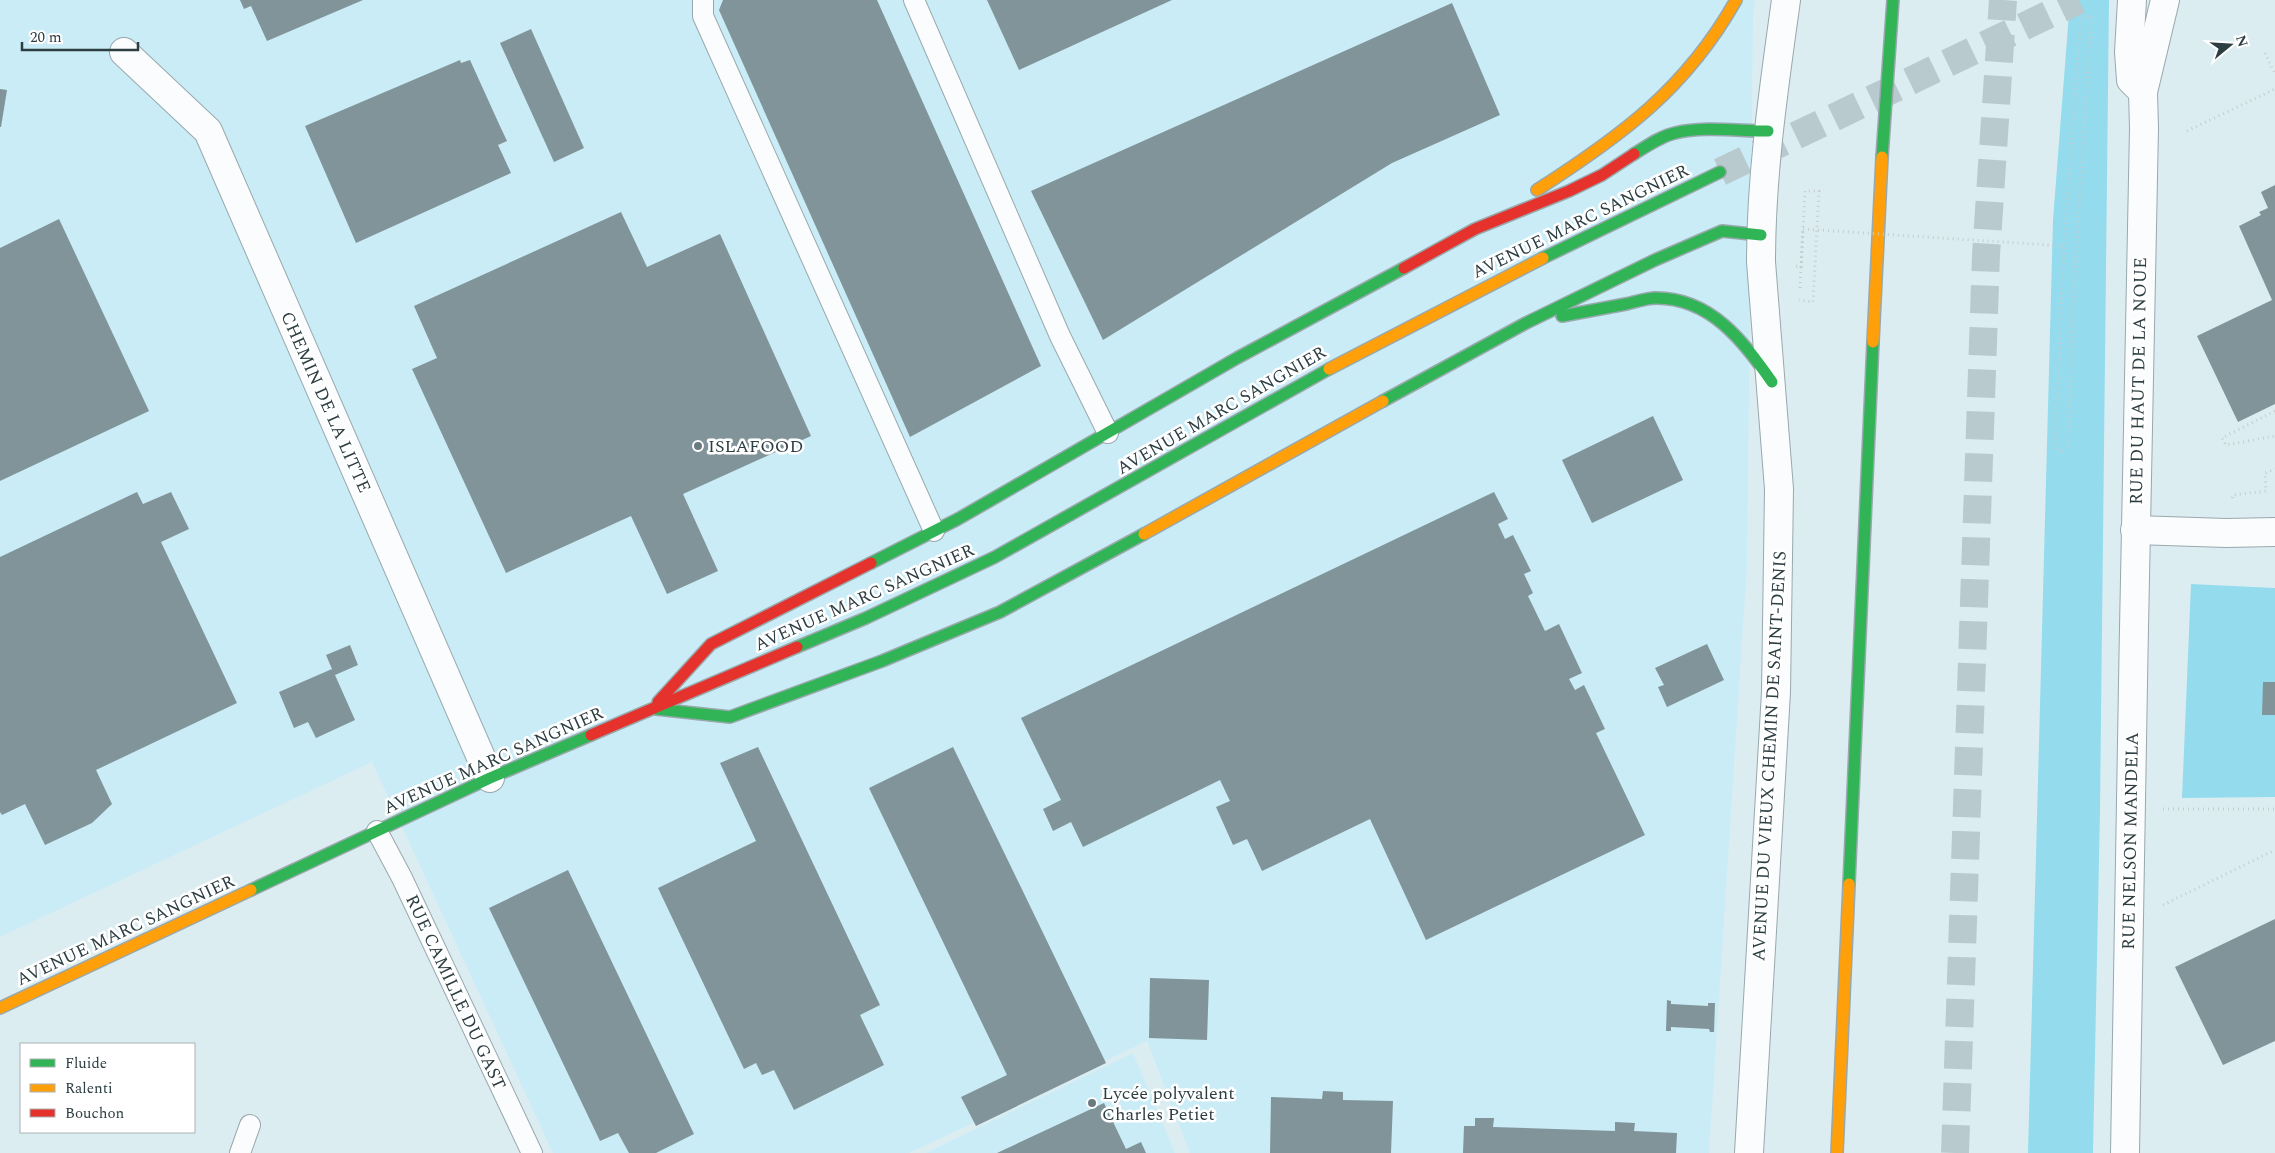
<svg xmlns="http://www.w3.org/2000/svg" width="2275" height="1153" viewBox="0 0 2275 1153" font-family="Spectral,serif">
	<rect width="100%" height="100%" fill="#dcedf2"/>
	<g fill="#c9ecf6">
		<polygon points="0,0 1755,0 1753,12 1747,564 1709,1153 1190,1153 1147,1041 909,1153 553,1153 372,762 0,937"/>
		<polygon points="1133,1053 1175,1153 926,1153"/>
	</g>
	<g fill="#94dced">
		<polygon points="2070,0 2109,0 2100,810 2093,1153 2028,1153 2053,220"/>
		<polygon points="2191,584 2275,588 2275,797 2182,798"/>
	</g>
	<g fill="#809499">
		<polygon points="240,0 363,0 267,41 251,6 244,9"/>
		<polygon points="723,0 877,0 1041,366 910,437 719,10"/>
		<polygon points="987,0 1172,0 1019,70"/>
		<polygon points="1452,3 1500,115 1392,163 1103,340 1031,191"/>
		<polygon points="531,29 584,148 554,162 500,43"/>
		<polygon points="460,60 461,63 470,60 499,124 507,141 498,145 511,173 356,243 305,126"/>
		<polygon points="0,89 7,90 1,127 0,127"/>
		<polygon points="2275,185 2275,404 2238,422 2197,336 2272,300 2239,226 2261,215 2259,212 2268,208 2261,192"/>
		<polygon points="621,212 647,267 720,234 811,436 683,494 718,571 667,594 631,516 506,573 412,369 437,358 414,306"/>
		<polygon points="59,219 149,411 0,481 0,248"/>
		<polygon points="1653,416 1683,480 1592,523 1562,460"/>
		<polygon points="137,492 143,504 171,492 189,529 161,542 237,703 96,770 112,804 92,823 45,845 25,804 2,815 0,812 0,557"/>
		<polygon points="1494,492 1508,519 1498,524 1505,539 1513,535 1531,571 1524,574 1533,593 1528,596 1545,631 1559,624 1582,673 1569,679 1575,690 1584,685 1605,729 1596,733 1645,835 1426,940 1370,819 1262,871 1247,839 1233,845 1216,807 1230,801 1220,780 1083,847 1071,822 1053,831 1043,809 1061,800 1021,718"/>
		<polygon points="1707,644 1724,680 1667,707 1658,687 1664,685 1655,668"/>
		<polygon points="350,645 358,665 335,675 355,720 316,738 308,722 294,728 279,692 332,669 326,655"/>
		<polygon points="2263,682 2275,682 2275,715 2262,715"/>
		<polygon points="758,747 880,1005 860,1015 884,1065 794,1110 774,1070 762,1075 756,1063 744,1069 658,888 756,841 720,763"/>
		<polygon points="953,747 1106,1063 976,1126 961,1097 1007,1075 869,788"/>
		<polygon points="568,870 694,1134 656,1153 629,1153 618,1133 600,1141 489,908"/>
		<polygon points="2275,919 2275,1041 2223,1065 2175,967"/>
		<polygon points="1150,978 1209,980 1207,1040 1149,1038"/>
		<polygon points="1667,1000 1671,1001 1671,1004 1708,1006 1708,1003 1715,1003 1714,1032 1710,1032 1709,1029 1671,1027 1671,1031 1666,1031"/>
		<polygon points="1323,1091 1343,1092 1343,1100 1393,1101 1391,1153 1270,1153 1271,1097 1322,1099"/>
		<polygon points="1104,1103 1126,1149 1141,1142 1146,1153 997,1153"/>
		<polygon points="1475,1118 1494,1118 1493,1127 1615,1131 1615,1122 1635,1123 1634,1131 1677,1133 1676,1153 1463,1153 1464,1126 1475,1126"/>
	</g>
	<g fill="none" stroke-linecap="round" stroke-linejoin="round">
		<polyline stroke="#b9cacf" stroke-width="28" stroke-dasharray="28 14" stroke-linecap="butt" points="1720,172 2079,0"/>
		<polyline stroke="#b9cacf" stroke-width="28" stroke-dasharray="28 14" stroke-linecap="butt" points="1955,1153 1986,255 2003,0"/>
		<g stroke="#99a8ac" stroke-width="22">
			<g id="lane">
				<polyline points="703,0 703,16 934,531"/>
				<polyline points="914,0 1060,336 1108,433"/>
				<polyline points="377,831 402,878 532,1153"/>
				<polyline points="240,1153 250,1125"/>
			</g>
		</g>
		<g stroke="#99a8ac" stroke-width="30">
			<g id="street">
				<polyline points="2132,0 2129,52 2131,80 2143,92"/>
				<polyline points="124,52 208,131 490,778"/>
				<polyline points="2135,530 2226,533 2275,532"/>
				<path d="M1749,1153l27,-461 3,-203 -18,-227c0,-89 13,-175 25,-262"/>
				<path d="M2125,1153c5,-342 12,-683 19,-1025l-1,-36 22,-92"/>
			</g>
		</g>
		<g stroke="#99a8ac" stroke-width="14">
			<g id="fast">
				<path d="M1634,154c13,-8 27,-18 41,-21 29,-7 63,-2 93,-2"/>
				<polyline points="1882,157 1893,0"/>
				<polyline points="1543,258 1720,172"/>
				<path d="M1562,316c21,-4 43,-8 64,-12 10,-2 20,-6 30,-6 55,0 87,43 116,84"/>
				<polyline points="1383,401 1526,323 1655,260 1722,231 1761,235"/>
				<polyline points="871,563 958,519 1237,358 1404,268"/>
				<polyline points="797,647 866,618 995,557 1329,369"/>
				<polyline points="656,709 730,717 882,661 1000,612 1144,534"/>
				<polyline points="1849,884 1873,342"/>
				<polyline points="251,890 490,778 591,735"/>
			</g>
		</g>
		<g stroke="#99a8ac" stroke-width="14">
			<g id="slow">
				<path d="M1537,190c84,-54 149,-101 199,-190"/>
				<polyline points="1873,342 1882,157"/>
				<polyline points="1329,369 1543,258"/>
				<polyline points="1144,534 1383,401"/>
				<polyline points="0,1008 251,890"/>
				<polyline points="1837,1153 1849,884"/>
			</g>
		</g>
		<g stroke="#99a8ac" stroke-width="14">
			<g id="jam">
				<polyline points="1404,268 1475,229 1569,191 1602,175 1634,154"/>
				<polyline points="658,702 711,644 871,563"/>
				<polyline points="591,735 797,647"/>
			</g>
		</g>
		<g stroke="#c5ccce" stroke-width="3" stroke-dasharray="1 4" stroke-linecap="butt">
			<polygon points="2081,16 2091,17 2072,319 2068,451 2055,451 2064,246"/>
			<polyline points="2265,53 2275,74"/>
			<polyline points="2187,131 2275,89"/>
			<polyline points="1796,266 1801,267 1805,191 1819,191 1813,302 1799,300"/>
			<polyline points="1800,288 1803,229"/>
			<polyline points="2275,411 2222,438 2226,445 2275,436"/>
			<polyline points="2232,498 2233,495 2266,491 2265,473 2275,469"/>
			<polyline points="2163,809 2275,809"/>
			<polyline points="2163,905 2275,850"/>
		</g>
		<use href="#lane" stroke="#fafcfd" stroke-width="20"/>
		<use href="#street" stroke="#fafcfd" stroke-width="28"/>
		<use href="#fast" stroke="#30b455" stroke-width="11"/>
		<use href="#slow" stroke="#ff9f0a" stroke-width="11"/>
		<use href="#jam" stroke="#e5322d" stroke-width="11"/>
		<polyline stroke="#c5ccce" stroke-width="3" stroke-dasharray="1 4" stroke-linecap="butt" points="1803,229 2064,246"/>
	</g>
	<g fill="#6a7b80" stroke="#fff" stroke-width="2">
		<circle cx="698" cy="446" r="5"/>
		<circle cx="1092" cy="1103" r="5"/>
	</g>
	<g text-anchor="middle" stroke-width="5" stroke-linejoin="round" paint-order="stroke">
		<g font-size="18" fill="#2d3e42" stroke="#fff">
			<text transform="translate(1580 221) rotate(-26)" y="6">AVENUE MARC SANGNIER</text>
			<text transform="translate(2138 381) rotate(-89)" y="6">RUE DU HAUT DE LA NOUE</text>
			<text transform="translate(326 402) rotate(66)" y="6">CHEMIN DE LA LITTE</text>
			<text transform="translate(1221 410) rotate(-30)" y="6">AVENUE MARC SANGNIER</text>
			<text transform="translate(864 597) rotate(-24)" y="6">AVENUE MARC SANGNIER</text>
			<text transform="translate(1769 756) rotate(-87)" y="6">AVENUE DU VIEUX CHEMIN DE SAINT-DENIS</text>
			<text transform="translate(493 760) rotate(-24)" y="6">AVENUE MARC SANGNIER</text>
			<text transform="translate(2130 841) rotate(-89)" y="6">RUE NELSON MANDELA</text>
			<text transform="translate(125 930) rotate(-25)" y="6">AVENUE MARC SANGNIER</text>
			<text transform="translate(456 992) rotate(65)" y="6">RUE CAMILLE DU GAST</text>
		</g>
		<g font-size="18" fill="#2d3e42" stroke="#fff" text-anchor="start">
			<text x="708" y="452">ISLAFOOD</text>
			<text x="1102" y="1099">Lycée polyvalent<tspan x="1102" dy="21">Charles Petiet</tspan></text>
		</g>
	</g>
	<rect x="20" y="1043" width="175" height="90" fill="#ffffff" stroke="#abb2b3"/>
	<rect x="30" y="1059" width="25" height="8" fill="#30b455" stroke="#abb2b3"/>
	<text x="65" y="1068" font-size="15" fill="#2d3e42">Fluide</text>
	<rect x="30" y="1084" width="25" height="8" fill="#ff9f0a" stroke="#abb2b3"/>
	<text x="65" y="1093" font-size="15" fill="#2d3e42">Ralenti</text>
	<rect x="30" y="1109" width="25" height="8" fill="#e5322d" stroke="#abb2b3"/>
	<text x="65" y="1118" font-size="15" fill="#2d3e42">Bouchon</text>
	<g transform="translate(2230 45) rotate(72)" stroke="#ffffff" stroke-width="4" paint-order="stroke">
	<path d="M0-4L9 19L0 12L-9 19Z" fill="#2d3e42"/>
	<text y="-8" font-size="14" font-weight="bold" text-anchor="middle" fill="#2d3e42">N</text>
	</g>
	<path d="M22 42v8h116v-8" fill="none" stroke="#2d3e42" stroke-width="2.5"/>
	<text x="30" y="42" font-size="15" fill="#2d3e42" stroke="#ffffff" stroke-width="4" paint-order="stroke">20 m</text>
</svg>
